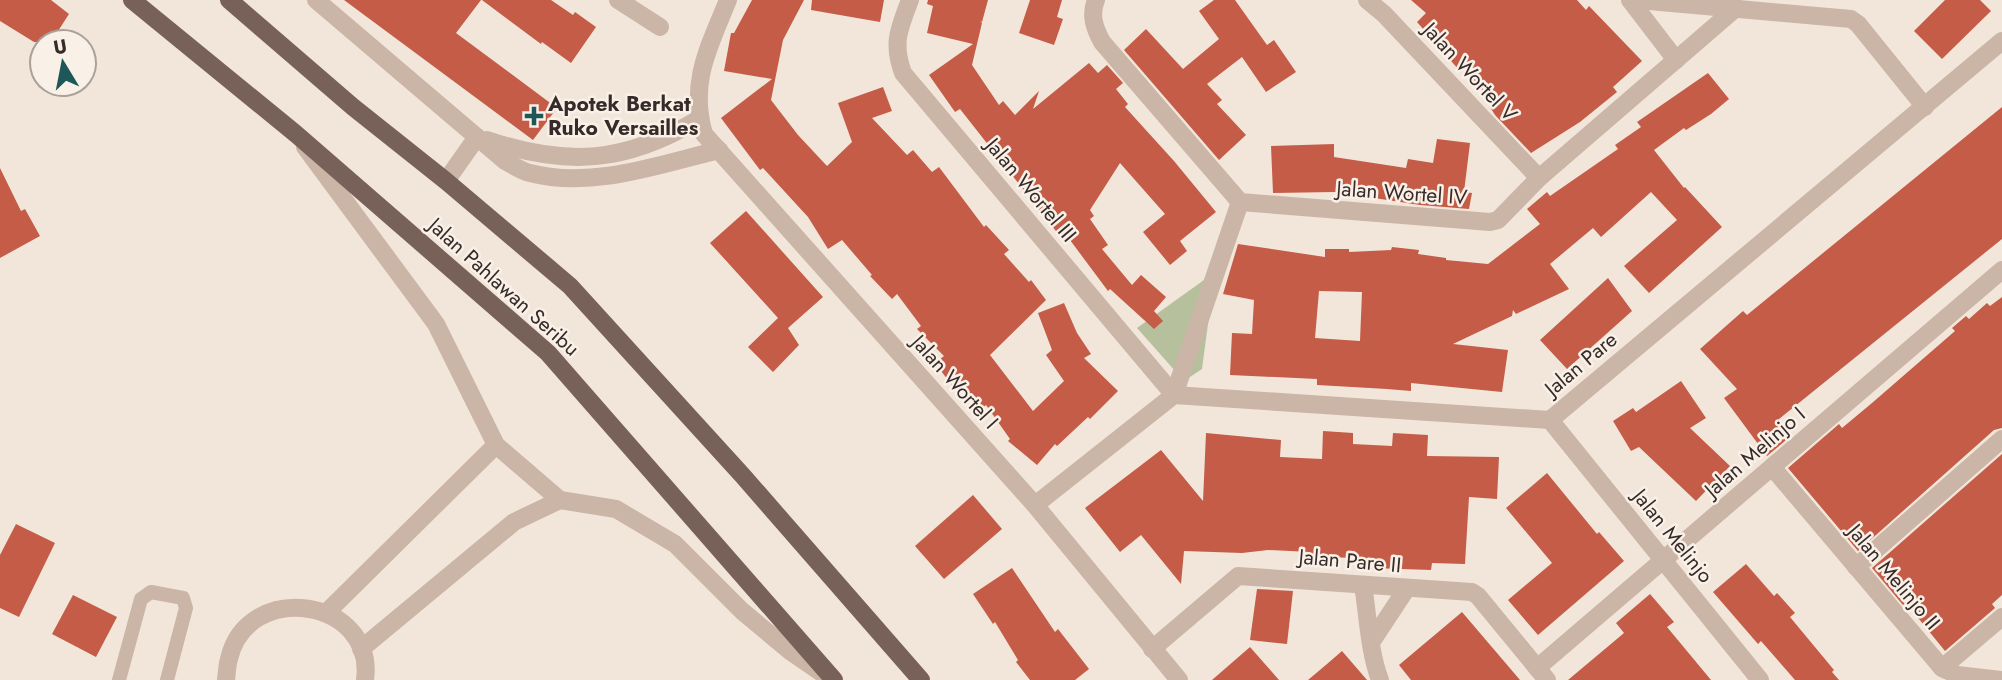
<svg xmlns="http://www.w3.org/2000/svg" width="2002" height="680" viewBox="0 0 2002 680" font-family="Jost,sans-serif">
	<rect width="100%" height="100%" fill="#f2e6db"/>
	<polygon fill="#b7c09c" points="1204,280 1213,286 1202,369 1184,381 1137,328"/>
	<g fill="#c45c47" fill-rule="evenodd">
		<polygon points="0,0 51,0 69,14 51,42 34,42 0,21"/>
		<polygon points="344,0 481,0 456,33 557,108 533,140"/>
		<polygon points="482,0 551,0 573,15 575,12 596,27 571,63 542,42 541,44"/>
		<polygon points="752,0 804,0 783,40 771,100 798,135 827,166 852,142 838,103 883,87 892,111 872,118 907,155 913,150 932,172 939,167 984,227 986,225 1009,250 1004,254 1029,282 1031,280 1046,300 990,355 1033,411 1064,381 1046,355 1052,350 1038,313 1064,303 1077,333 1091,354 1084,358 1118,391 1090,419 1088,417 1057,446 1055,444 1037,465 1008,441 1010,439 986,405 979,411 959,384 954,388 935,363 944,356 917,329 921,326 897,294 892,299 870,276 872,275 842,240 828,249 808,217 763,168 760,170 721,118 772,79 724,71 731,33 734,33"/>
		<polygon points="812,0 884,0 880,22 811,10"/>
		<polygon points="928,0 988,0 982,22 980,21 982,23 972,65 999,105 1003,101 1015,115 1039,91 1033,109 1089,63 1098,73 1107,65 1123,83 1116,89 1128,104 1125,107 1174,161 1216,212 1180,241 1187,251 1170,265 1143,232 1165,214 1120,163 1090,210 1094,216 1090,219 1108,245 1102,249 1132,285 1141,275 1166,297 1154,311 1163,321 1154,329 1110,289 1108,291 1067,236 1063,240 960,109 955,112 929,75 973,44 927,33 933,6 927,4"/>
		<polygon points="1030,0 1062,0 1057,17 1063,19 1054,45 1019,33"/>
		<polygon points="1214,0 1235,0 1267,45 1274,40 1296,72 1266,92 1242,57 1207,84 1222,100 1217,104 1246,135 1219,160 1124,50 1146,29 1183,69 1219,39 1199,11"/>
		<polygon points="1411,0 1577,0 1586,10 1589,6 1642,61 1613,87 1617,92 1580,122 1531,153 1495,115 1490,107 1493,104 1464,67 1459,70 1417,22 1426,13"/>
		<polygon points="1945,0 1980,0 1991,11 1942,59 1914,31"/>
		<path d="M1708,73l21,26 -18,15 -25,16 -2,-2 -30,22 30,38 1,-1 37,40 -73,66 -25,-27 53,-46 -26,-28 -50,45 -8,-9 -43,36 19,25 -53,25 -3,-4 -1,6 -59,28 55,6 -6,42 -91,-9v8l-24,-2 -70,-4v-6l-87,-4 2,-42 20,1 2,-34 -31,-6 15,-50 87,13v-8h24v3l42,-2 1,-3 27,3 -1,4 28,4v2l42,4 52,-40 -13,-15 20,-17 3,4 68,-47 -3,-4 26,-18 -4,-5zM1319,291l43,1 -2,49 -45,-3z"/>
		<polygon points="2002,107 2002,239 1779,419 1791,436 1767,456 1724,398 1737,389 1700,349 1743,311 1747,315"/>
		<polygon points="1437,139 1470,143 1464,192 1472,193 1469,209 1420,205 1335,192 1273,193 1271,146 1334,144 1334,157 1406,168 1408,159 1433,163"/>
		<polygon points="0,168 21,211 25,209 40,236 0,258"/>
		<polygon points="746,211 823,297 788,328 799,345 773,372 748,347 778,318 710,243"/>
		<polygon points="1608,278 1632,311 1567,369 1540,340"/>
		<polygon points="2002,297 2002,428 1994,430 1858,551 1788,468 1839,424 1842,428 1872,403 1955,331 1952,328 1966,316 1969,319 1987,303 1990,306"/>
		<polygon points="1681,381 1706,418 1690,428 1730,466 1696,501 1639,447 1631,451 1613,421 1633,408 1636,412"/>
		<polygon points="1323,431 1353,433 1353,444 1392,446 1393,433 1428,435 1427,456 1499,457 1497,499 1469,497 1465,564 1432,563 1431,570 1372,568 1373,559 1309,556 1310,552 1268,550 1242,553 1184,551 1181,584 1141,535 1120,552 1085,508 1161,450 1203,501 1206,433 1281,440 1280,457 1322,459"/>
		<polygon points="2002,454 2002,595 1992,604 1995,608 1945,651 1906,603 1903,605 1872,568"/>
		<polygon points="1547,473 1597,534 1599,532 1624,561 1538,635 1508,600 1552,563 1506,508"/>
		<polygon points="973,495 1002,529 944,579 915,546"/>
		<polygon points="16,524 55,543 19,617 0,608 0,555"/>
		<polygon points="1746,564 1774,596 1777,593 1795,613 1790,617 1834,670 1832,672 1839,680 1795,680 1761,641 1758,644 1713,592"/>
		<polygon points="1012,568 1055,632 1058,629 1089,669 1075,680 1030,680 1016,662 1018,660 995,622 993,624 973,594"/>
		<polygon points="1257,589 1293,591 1287,644 1250,640"/>
		<polygon points="1650,594 1674,622 1667,627 1711,680 1568,680 1624,633 1616,623"/>
		<polygon points="73,595 117,617 96,657 52,634"/>
		<polygon points="1462,612 1520,680 1411,680 1399,665"/>
		<polygon points="1250,647 1279,680 1212,680"/>
		<polygon points="1342,651 1367,680 1308,680 1327,664"/>
	</g>
	<g fill="none" stroke-linecap="round" stroke-linejoin="round">
		<polyline stroke="#cab5a7" stroke-width="14" points="119,680 141,599 151,592 183,598 186,608 167,680"/>
		<g stroke="#cab5a7" stroke-width="18">
			<path d="M316,0l189,161c8,4 16,10 25,12 62,16 128,-8 189,-23"/>
			<polyline points="618,0 660,27"/>
			<path d="M728,0c-19,47 -39,82 -24,134l331,371 144,175"/>
			<path d="M910,0c-11,29 -18,43 -7,73l271,322"/>
			<path d="M1096,0c-6,15 -2,27 6,42l138,160 250,20 8,-2 41,-42 197,-170"/>
			<polyline points="1367,0 1384,14 1539,178"/>
			<polyline points="1630,0 1676,60"/>
			<polyline points="1638,0 1851,19 1858,24 1925,107"/>
			<path d="M487,140c80,27 139,23 212,-21"/>
			<polyline points="305,147 436,324 496,445 560,500 616,509 675,544 742,611 790,651 829,678"/>
			<polyline points="446,181 477,137"/>
			<polyline points="1174,395 1240,202"/>
			<polyline points="1550,420 1760,680"/>
			<polyline points="1772,467 1942,668 1957,675 2002,680"/>
			<polyline points="1035,505 1174,395 1550,420 2002,41"/>
			<polyline points="1856,567 2002,439"/>
			<path d="M1363,585c5,31 6,66 17,95"/>
			<polyline points="326,613 496,445"/>
			<polyline points="1372,641 1407,588"/>
			<polyline points="361,649 514,522 560,500"/>
			<polyline points="1152,649 1238,576 1472,592 1478,596 1547,680"/>
			<polyline points="1537,668 2002,270"/>
			<polyline points="1942,668 2002,617"/>
			<path d="M226,680c1,-7 1,-15 3,-21 18,-80 147,-61 136,21"/>
		</g>
		<g stroke="#786159" stroke-width="18">
			<polyline points="132,0 296,134 548,353 834,680"/>
			<polyline points="229,0 353,107 446,181 570,286 743,476 921,680"/>
		</g>
	</g>
	<path fill="#1e5757" stroke="#f9f0e8" stroke-width="2.5" d="M530.5 105.5h7v7h7v7h-7v7h-7v-7h-7v-7h7z"/>
	<g text-anchor="middle" stroke-width="5" stroke-linejoin="round" paint-order="stroke">
		<g font-size="21" fill="#362b28" stroke="#f9f0e8">
			<text transform="translate(1470 72) rotate(47)" y="7">Jalan Wortel V</text>
			<text transform="translate(1031 190) rotate(50)" y="7">Jalan Wortel III</text>
			<text transform="translate(1402 193) rotate(4)" y="7">Jalan Wortel IV</text>
			<text transform="translate(504 287) rotate(42)" y="7">Jalan Pahlawan Seribu</text>
			<text transform="translate(1581 364) rotate(-40)" y="7">Jalan Pare</text>
			<text transform="translate(955 382) rotate(48)" y="7">Jalan Wortel I</text>
			<text transform="translate(1755 452) rotate(-41)" y="7">Jalan Melinjo I</text>
			<text transform="translate(1673 536) rotate(51)" y="7">Jalan Melinjo</text>
			<text transform="translate(1350 561) rotate(5)" y="7">Jalan Pare II</text>
			<text transform="translate(1894 577) rotate(50)" y="7">Jalan Melinjo II</text>
		</g>
		<g font-size="21" font-weight="bold" fill="#362b28" stroke="#f9f0e8" text-anchor="start">
			<text x="548" y="111">Apotek Berkat<tspan x="548" dy="24">Ruko Versailles</tspan></text>
		</g>
	</g>
	<g transform="translate(63 63) rotate(350)"><circle r="33" fill="#f9f0e8" stroke="#aba19b" stroke-width="2"/>
	<path d="M0-5L12 26L0 18L-12 26Z" fill="#1e5757"/>
	<text y="-10" font-size="19" font-weight="bold" text-anchor="middle" fill="#362b28">U</text>
	</g>
</svg>
